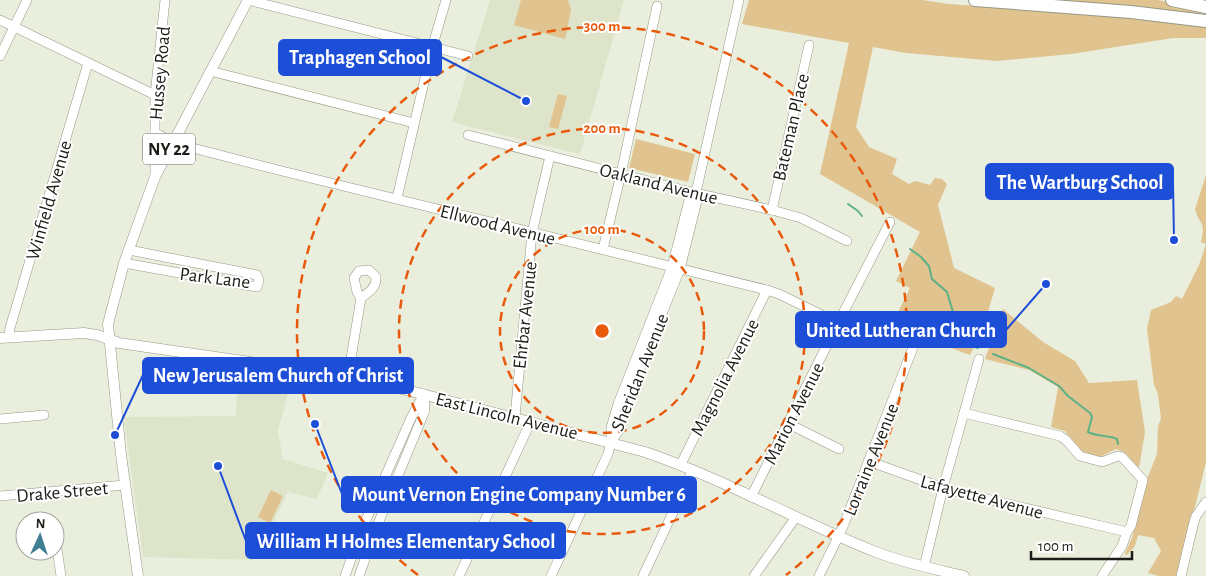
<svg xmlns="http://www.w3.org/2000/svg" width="1206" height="576" viewBox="0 0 1206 576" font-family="'Alegreya Sans',sans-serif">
	<rect width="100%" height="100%" fill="#e9efdc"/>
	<g fill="#dde4ca">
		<polygon points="490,0 624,0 580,154 452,122"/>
		<polygon points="238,372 292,378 278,431 283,459 328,473 317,499 288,492 254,560 143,557 124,417 236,416"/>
	</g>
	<g fill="#e0c38f">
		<polygon points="521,0 568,0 571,10 565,39 514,25"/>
		<polygon points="749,0 922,0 949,4 1114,15 1206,25 1206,38 1173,38 1071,54 997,61 906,53 873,47 856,127 869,147 897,159 892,174 909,184 915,181 930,185 935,178 942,179 947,184 938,205 954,268 995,288 983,329 970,355 891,326 910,288 896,281 920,232 820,174 849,43 742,24"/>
		<polygon points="1056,0 1158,0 1206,11 1206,16"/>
		<polygon points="558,94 567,96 558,129 549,127"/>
		<polygon points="636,139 695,154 688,182 629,168"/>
		<path d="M1206,175v287l-28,114h-19l-11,-3 13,-22 -7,-13 -16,-3 -3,11 -9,10 -1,-3 7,-15 15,-59 10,-25 1,-28 3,-7 -3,-25 -4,-9 -7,-56 4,-19 20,-8 5,-6 6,3 17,-34 7,-21 -5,-2c5,-23 -1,-15 -6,-33z"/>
		<polygon points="1003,309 1043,342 1075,361 1089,383 1137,380 1145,432 1139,468 1124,452 1116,449 1100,457 1082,452 1065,431 1051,427 1058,387 1029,370 985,359"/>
		<polygon points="271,490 283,496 270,523 258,517"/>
	</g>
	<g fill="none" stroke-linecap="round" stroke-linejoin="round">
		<g stroke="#5cb286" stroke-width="2">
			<polyline points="848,204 858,211 862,216"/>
			<polyline points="910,249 921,257 929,266 932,279 947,292 955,319 958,338 966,344 978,348"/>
			<path d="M993,354l36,14 30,18 9,10 22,17 2,4 -4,15c10,5 21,3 29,7l1,5"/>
		</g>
		<g stroke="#949987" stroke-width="10">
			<g id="minor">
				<polyline points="248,0 468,56"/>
				<polyline points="0,20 155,95"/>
				<polyline points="0,56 27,0"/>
				<polyline points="210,71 414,123"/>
				<polyline points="155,133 181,145 282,171 767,290 779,294 838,323"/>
				<polyline points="468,135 695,193 772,210 801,218 847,241"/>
				<polyline points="155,177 155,95 165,0"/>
				<polyline points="397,198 432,48 446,0"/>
				<polyline points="772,210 809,45"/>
				<polyline points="603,249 621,174 657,6"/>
				<polyline points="124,263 257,287 259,280 257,275 252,274 129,250"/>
				<polyline points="9,337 10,328 88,63"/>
				<path d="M348,376l13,-78 -4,-6 -3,-14 5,-7 10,-1 7,7c1,10 -7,15 -15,21"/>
				<polyline points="964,413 1060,436 1066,440 1080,456 1102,462 1118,456 1122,457 1143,480 1131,526 1127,532 1122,546 1102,576"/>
				<polyline points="515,417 532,233 550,156"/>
				<polyline points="0,419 44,415"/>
				<polyline points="787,423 839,449"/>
				<polyline points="611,442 620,429 632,388 680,269 697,201 695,193"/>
				<polyline points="868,461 949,490 1127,532"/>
				<polyline points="681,464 767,290"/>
				<polyline points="0,496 125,485"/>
				<polyline points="751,497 838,323 890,222"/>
				<polyline points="55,535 61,576"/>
				<polyline points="924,567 943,488 979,359"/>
				<polyline points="345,576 362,529 411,418 424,394"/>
				<polyline points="359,576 375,531 421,420 425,410 424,394"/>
				<polyline points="459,576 531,421"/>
				<polyline points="551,576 608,454 611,442 611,428 618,404 672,267 689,200 695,193 698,184 739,0"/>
				<polyline points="643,576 693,470"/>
				<polyline points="754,576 796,517"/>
				<polyline points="819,576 842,529 916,340"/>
				<polyline points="1181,576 1194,522 1196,516 1206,502"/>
			</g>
		</g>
		<g stroke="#949987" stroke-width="11">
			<g id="major">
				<path d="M0,338l84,-5 13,2 22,8 241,35 285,74c79,27 153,69 231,100 28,11 58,17 88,24"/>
				<polyline points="138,576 121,455 108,324 124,263 155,177 248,0"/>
			</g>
		</g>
		<g stroke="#949987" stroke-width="14">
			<g id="highway">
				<polyline points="975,0 1131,12 1206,21"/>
				<polyline points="1172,0 1206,7"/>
			</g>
		</g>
		<use href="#minor" stroke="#fff" stroke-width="9"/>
		<use href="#major" stroke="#fff" stroke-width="10"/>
		<use href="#highway" stroke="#fff" stroke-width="12"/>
	</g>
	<g fill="none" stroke="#e8590c" stroke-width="2.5" stroke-dasharray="9 6">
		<circle cx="602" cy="331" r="102"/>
		<circle cx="602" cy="331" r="203"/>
		<path d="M418 575A305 305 0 1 1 786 575"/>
	</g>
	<g text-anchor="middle" stroke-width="4" stroke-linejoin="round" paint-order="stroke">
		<rect fill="#fff" stroke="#5f615c" stroke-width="1" x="143" y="133.5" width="52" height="31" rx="4"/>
		<g font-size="18" font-weight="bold" fill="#1b1d16">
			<text x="169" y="155">NY 22</text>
		</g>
		<g font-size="19" fill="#1b1d16" stroke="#fff">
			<text transform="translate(159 73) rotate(-85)" y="7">Hussey Road</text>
			<text transform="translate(790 127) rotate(-77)" y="7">Bateman Place</text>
			<text transform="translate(659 183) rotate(14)" y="7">Oakland Avenue</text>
			<text transform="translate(48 200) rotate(-74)" y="7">Winfield Avenue</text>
			<text transform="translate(498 224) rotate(14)" y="7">Ellwood Avenue</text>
			<text transform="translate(215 277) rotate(7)" y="7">Park Lane</text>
			<text transform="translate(524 315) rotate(-84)" y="7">Ehrbar Avenue</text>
			<text transform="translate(639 372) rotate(-68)" y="7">Sheridan Avenue</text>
			<text transform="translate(724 377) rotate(-63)" y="7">Magnolia Avenue</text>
			<text transform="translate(793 413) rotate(-63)" y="7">Marion Avenue</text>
			<text transform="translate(507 415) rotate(14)" y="7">East Lincoln Avenue</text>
			<text transform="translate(870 459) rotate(-68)" y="7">Lorraine Avenue</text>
			<text transform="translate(62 491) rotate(-5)" y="7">Drake Street</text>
			<text transform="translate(982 496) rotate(15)" y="7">Lafayette Avenue</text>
		</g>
	</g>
	<circle cx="602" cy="331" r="8" fill="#e8590c" stroke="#fff" stroke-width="2.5"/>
	<g font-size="15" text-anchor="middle" font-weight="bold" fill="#e8590c" stroke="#fff" stroke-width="4" stroke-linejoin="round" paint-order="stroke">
		<text x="602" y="31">300 m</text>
		<text x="602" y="133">200 m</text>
		<text x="602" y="234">100 m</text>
	</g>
	<path fill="none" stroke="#1d4ed8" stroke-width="2" d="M526 101L441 57M1174 240L1173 182M1046 284L1006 330M115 435L143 375M315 424L342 494M218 466L246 541"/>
	<g fill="#1d4ed8" stroke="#fff" stroke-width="2">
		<circle cx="526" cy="101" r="5"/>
		<circle cx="1174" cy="240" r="5"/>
		<circle cx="1046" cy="284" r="5"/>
		<circle cx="115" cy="435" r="5"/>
		<circle cx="315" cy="424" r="5"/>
		<circle cx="218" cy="466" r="5"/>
	</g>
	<g fill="#1d4ed8" stroke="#1d4ed8" stroke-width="2">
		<rect x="279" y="40" width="162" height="35" rx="5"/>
		<rect x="986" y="164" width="187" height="35" rx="5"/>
		<rect x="796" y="312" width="210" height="35" rx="5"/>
		<rect x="143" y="358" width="270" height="35" rx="5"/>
		<rect x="342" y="477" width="354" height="35" rx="5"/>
		<rect x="246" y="523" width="319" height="35" rx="5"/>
	</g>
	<g font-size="20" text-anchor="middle" font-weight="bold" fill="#fff">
		<text x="360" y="64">Traphagen School</text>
		<text x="1080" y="189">The Wartburg School</text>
		<text x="901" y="337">United Lutheran Church</text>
		<text x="278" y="382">New Jerusalem Church of Christ</text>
		<text x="519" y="501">Mount Vernon Engine Company Number 6</text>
		<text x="406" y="548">William H Holmes Elementary School</text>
	</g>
	<g transform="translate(40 536) rotate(3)"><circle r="24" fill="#ffffff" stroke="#a4a5a2"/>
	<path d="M0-4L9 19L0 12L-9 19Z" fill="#3e8091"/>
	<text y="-8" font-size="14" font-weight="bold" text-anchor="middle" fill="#1b1d16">N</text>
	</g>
	<path d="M1031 551v8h101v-8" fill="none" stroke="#1b1d16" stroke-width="2.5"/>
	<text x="1038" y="551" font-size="15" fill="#1b1d16" stroke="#ffffff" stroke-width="4" paint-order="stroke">100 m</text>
</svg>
